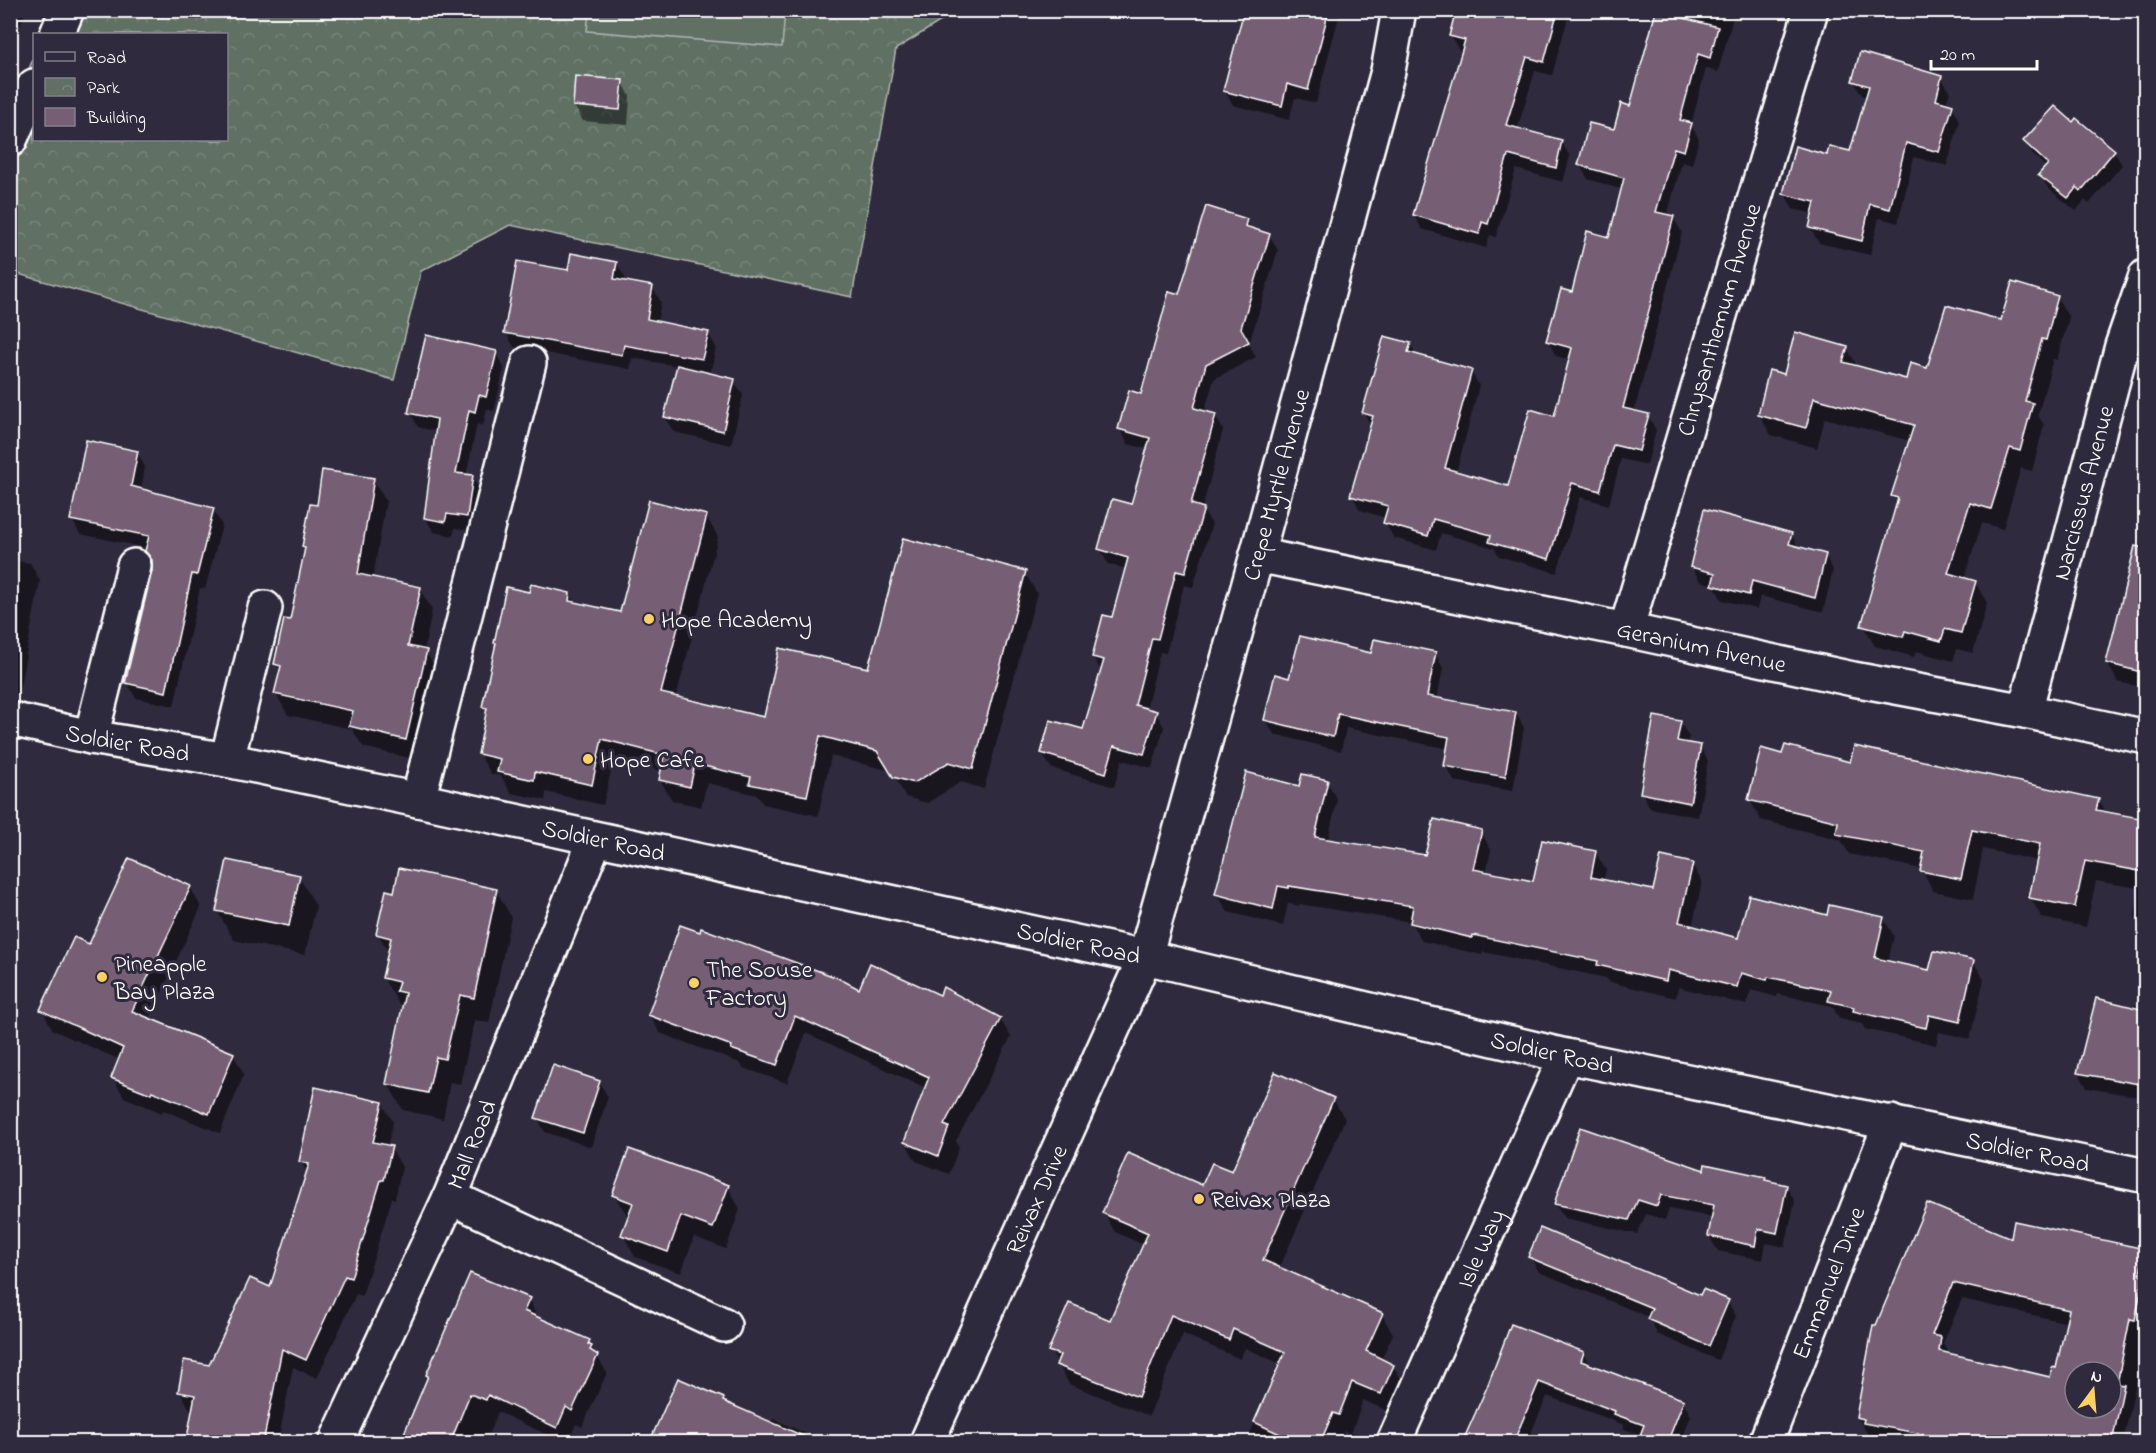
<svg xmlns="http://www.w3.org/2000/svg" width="2156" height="1453" viewBox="0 0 2156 1453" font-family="'Indie Flower',sans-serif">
	<defs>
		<pattern id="park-crowns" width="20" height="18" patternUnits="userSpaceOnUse" patternTransform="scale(1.5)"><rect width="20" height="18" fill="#616f64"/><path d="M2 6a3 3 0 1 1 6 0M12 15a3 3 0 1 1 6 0" fill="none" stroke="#79857b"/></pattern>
	</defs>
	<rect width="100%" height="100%" fill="#2f2a3d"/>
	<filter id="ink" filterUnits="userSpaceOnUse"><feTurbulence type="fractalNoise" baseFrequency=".0167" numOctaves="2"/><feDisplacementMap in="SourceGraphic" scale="12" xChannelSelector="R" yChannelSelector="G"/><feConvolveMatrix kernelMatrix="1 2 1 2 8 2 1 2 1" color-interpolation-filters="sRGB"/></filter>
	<g filter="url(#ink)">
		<polygon fill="url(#park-crowns)" stroke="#b0b7b2" stroke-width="1.5" points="56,11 957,11 896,49 852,297 510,225 421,271 394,380 11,272 11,110 34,57 34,140 226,140 226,34 45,34"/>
		<polygon fill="#616f64" stroke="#b0b7b2" stroke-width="1.5" points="589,11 785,11 782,47 587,31"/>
		<g fill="#0007" fill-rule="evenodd">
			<polygon points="10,10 27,10 20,25 10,20"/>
			<polygon points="1241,10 1336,10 1339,16 1316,103 1295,98 1289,120 1233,105 1225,91 1246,12"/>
			<polygon points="1488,10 1570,10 1552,75 1535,71 1517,130 1561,142 1570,156 1563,182 1516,169 1496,237 1490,235 1486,248 1422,229 1414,215 1463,51 1459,50 1450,35"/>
			<polygon points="1673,10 1735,10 1718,72 1706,68 1691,125 1699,139 1692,165 1682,162 1667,216 1673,218 1682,232 1634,412 1648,416 1656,430 1647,465 1621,459 1609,505 1580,497 1557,573 1499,556 1494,548 1441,533 1436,550 1394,538 1385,523 1386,518 1360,510 1352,495 1371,426 1364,413 1410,344 1417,356 1471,371 1479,386 1456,473 1509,488 1555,418 1571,360 1556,356 1548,341 1573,294 1610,239 1623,190 1588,179 1579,164 1615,131 1631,108"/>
			<polygon points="576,77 622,81 630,96 628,125 583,121 574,106"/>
			<polygon points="1941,77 1950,92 1946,104 1952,106 1960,121 1947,166 1914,157 1898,223 1879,218 1870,255 1819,243 1810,228 1814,214 1793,209 1785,194 1828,156 1851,153 1867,97 1862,95 1853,80"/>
			<polygon points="2076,120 2114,151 2122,165 2089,204 2085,200 2076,211 2048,188 2040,175 2046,167 2033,155 2025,142 2073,124"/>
			<polygon points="1246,220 1252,230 1269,235 1278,250 1249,344 1256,357 1214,379 1204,413 1215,415 1223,430 1202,509 1212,524 1193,587 1184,585 1166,653 1160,652 1146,710 1156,713 1164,727 1152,768 1122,760 1114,787 1051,768 1042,753 1084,731 1102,672 1093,657 1113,619 1127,569 1108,564 1100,549 1132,506 1148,449 1128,444 1120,429 1142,396 1180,296"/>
			<polygon points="616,263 625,277 624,282 652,287 661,302 657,323 708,333 716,347 710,375 734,381 743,395 731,445 674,432 665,417 678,366 632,358 630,369 514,347 506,333 570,272"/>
			<polygon points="2057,297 2069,318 2057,360 2053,359 2038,415 2044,425 2032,471 2021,468 2003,529 1982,523 1964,579 1975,582 1987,603 1973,653 1957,649 1953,661 1916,651 1914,657 1875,646 1863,625 1898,504 1893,495 1910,441 1825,418 1817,448 1771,435 1759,415 1785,376 1847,348 1858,368 1907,381 1928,370 2002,322"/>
			<polygon points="496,353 504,368 494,411 487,409 483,426 477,424 466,476 472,477 481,492 475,531 455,528 453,536 434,532 425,518 437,432 418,427 410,412"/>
			<polygon points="137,452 145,467 141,491 213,510 222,525 205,589 200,588 174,706 136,698 127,683 154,571 153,563 147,551 147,548 80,534 72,520"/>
			<polygon points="373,480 386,501 373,578 420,589 432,610 424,651 426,652 438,673 418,760 363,747 352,729 288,715 276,694 281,672 276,664 292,622 306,551 304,547 318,506"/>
			<polygon points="706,516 718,537 676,698 765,718 869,669 1025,573 1037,593 984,789 961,782 927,803 906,797 891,771 831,756 818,816 763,804 757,795 707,783 701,807 672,800 660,780 662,771 614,759 603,805 546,792 545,800 511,793 501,776 491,774 479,754 488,713 484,707 497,645 495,642 530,594 569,594 575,604 621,613"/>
			<polygon points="2146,516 2146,688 2118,682 2107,663"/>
			<polygon points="1791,534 1799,548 1825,555 1833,570 1823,612 1760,596 1757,609 1722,600 1714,585 1700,581 1691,566"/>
			<polygon points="10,560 30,563 40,581 17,702 10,701"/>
			<polygon points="1435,653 1443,668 1437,699 1516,713 1524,728 1513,791 1454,781 1446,766 1449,749 1346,728 1341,751 1274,734 1265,720 1290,679 1372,655"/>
			<polygon points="1680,722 1689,737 1687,744 1700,747 1708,761 1698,817 1650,808 1642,793"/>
			<polygon points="1783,756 2098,800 2105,813 2146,820 2146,935 2135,916 2139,888 2096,881 2086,927 2042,918 2030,897 2038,861 1983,849 1973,899 1933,891 1922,869 1849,854 1841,840 1761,820 1750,800"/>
			<polygon points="1327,782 1337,800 1328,840 1427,856 1481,832 1491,850 1486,873 1534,883 1595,852 1606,870 1603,882 1654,892 1692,864 1702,882 1692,927 1739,940 1828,917 1883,918 1894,936 1888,962 1930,972 1973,961 1984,979 1970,1039 1939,1032 1936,1045 1865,1029 1862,1024 1840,1019 1832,1006 1778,994 1777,997 1751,990 1746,1005 1678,987 1676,998 1609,982 1606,978 1483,952 1482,955 1422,941 1411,922 1299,904 1299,906 1288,903 1283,926 1228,912 1217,894 1300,788"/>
			<polygon points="299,877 316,906 305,955 234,940 217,911"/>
			<polygon points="190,887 201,907 149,1020 233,1054 244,1074 220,1133 163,1110 162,1113 124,1097 113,1078 120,1060 53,1030 42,1010 89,946"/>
			<polygon points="496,890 511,917 489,1023 475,1020 460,1084 450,1082 443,1119 403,1110 388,1084 404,1005 399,1004 383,978 389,953 378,934"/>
			<polygon points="860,991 1000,1019 1011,1037 956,1141 959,1147 949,1174 916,1161 905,1142 926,1088 806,1033 787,1083 743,1068 740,1063 660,1033 649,1015"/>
			<polygon points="2133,1005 2146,1007 2146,1098 2087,1088 2079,1073"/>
			<polygon points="599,1082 608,1097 591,1147 545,1132 537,1117"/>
			<polygon points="1333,1099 1345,1119 1279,1269 1382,1315 1393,1334 1381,1360 1393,1366 1405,1385 1392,1413 1363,1400 1351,1434 1344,1431 1339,1442 1246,1442 1281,1364 1245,1348 1240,1359 1183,1334 1149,1416 1069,1384 1050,1350 1111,1322 1144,1245 1115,1232 1104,1213 1203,1187 1232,1173"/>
			<polygon points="382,1103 393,1122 387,1147 391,1148 402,1167 395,1199 392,1198 362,1296 356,1294 317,1378 293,1367 278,1442 187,1442 193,1412 191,1411 180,1392 210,1367 271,1289 307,1173 301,1161"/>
			<polygon points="1705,1172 1765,1178 1767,1182 1786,1186 1795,1201 1785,1247 1766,1243 1763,1260 1718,1251 1709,1236 1713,1217 1669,1209 1665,1220 1646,1214 1637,1234 1564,1218 1555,1204"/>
			<polygon points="728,1187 740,1209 726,1249 694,1237 681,1273 635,1257 623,1235 629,1218 614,1195"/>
			<path d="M2015,1223l131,28v100h-3l-20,91h-229l-20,-3 -3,-5 -4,-1 -10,-16 17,-91 138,-86zM1962,1299l106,24 -10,47 -7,9 -101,-25 -7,-11zM2075,1372h36v36h-36z"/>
			<polygon points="1530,1257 1701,1297 1727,1301 1736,1316 1718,1360 1657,1334 1649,1317 1539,1272"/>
			<polygon points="529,1299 538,1319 589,1342 607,1373 582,1427 576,1424 568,1442 563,1442 498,1412 485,1442 402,1442"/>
			<polygon points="1583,1353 1591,1367 1683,1401 1691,1416 1681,1442 1640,1442 1642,1435 1624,1429 1622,1424 1547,1396 1527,1442 1464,1442 1488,1387"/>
			<polygon points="774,1419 820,1440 821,1442 757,1442"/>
		</g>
		<g fill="#765f74" stroke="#fff" stroke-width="1.5" fill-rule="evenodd">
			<polygon points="1244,10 1329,10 1308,90 1287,84 1282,106 1223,91"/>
			<polygon points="1456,10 1558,10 1544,62 1527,57 1506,125 1562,140 1556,168 1508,155 1488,224 1482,222 1479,234 1413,215 1465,40 1449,36"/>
			<polygon points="1656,11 1718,27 1710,58 1698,54 1680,120 1692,123 1684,151 1674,148 1656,212 1674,216 1623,408 1649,414 1639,451 1613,445 1600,491 1572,483 1549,559 1489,542 1491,535 1433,519 1428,536 1383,523 1388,506 1350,496 1373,416 1362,413 1384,336 1411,343 1408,352 1472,370 1445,468 1508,486 1530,409 1554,416 1572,348 1546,341 1561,289 1572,292 1587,231 1609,237 1624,178 1578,165 1589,123 1614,129 1621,103 1630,106"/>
			<polygon points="1860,52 1942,76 1936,100 1953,105 1939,152 1906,143 1890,209 1870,204 1862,241 1809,228 1815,202 1783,194 1795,146 1827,155 1829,146 1850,151 1869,86 1852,81"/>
			<polygon points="575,76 623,80 620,110 573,106"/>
			<polygon points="2055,106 2073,122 2076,118 2115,150 2081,191 2077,187 2068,198 2038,175 2048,164 2023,141"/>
			<polygon points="1206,206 1247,219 1245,226 1270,234 1241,328 1249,342 1206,364 1194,408 1216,414 1191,504 1204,508 1185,573 1176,571 1158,639 1152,638 1135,705 1157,711 1144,754 1114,746 1106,773 1041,753 1050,720 1083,729 1104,660 1092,657 1103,615 1112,617 1128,558 1098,549 1112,499 1131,504 1150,438 1118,429 1129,390 1141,394 1169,291 1179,294"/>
			<polygon points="571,253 617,262 614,279 653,286 647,319 709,332 702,359 624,345 622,355 504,333 517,261 568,270"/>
			<polygon points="2012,282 2058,296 2046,340 2042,339 2025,401 2033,403 2020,451 2010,448 1991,509 1970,503 1948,573 1976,581 1961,633 1945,629 1941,641 1905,631 1903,637 1861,626 1898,498 1891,496 1914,425 1814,398 1806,428 1758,415 1769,370 1784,374 1795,332 1848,347 1843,362 1906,379 1910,363 1927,368 1946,305 2001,320"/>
			<polygon points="426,335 497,351 486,397 479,395 475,412 469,410 456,473 473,475 467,517 447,514 445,522 424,518 437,419 408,413"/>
			<polygon points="677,365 735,379 723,431 664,417"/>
			<polygon points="86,440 138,451 131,486 214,508 197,575 192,574 166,692 125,683 152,571 152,560 145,551 149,536 70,520"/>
			<polygon points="322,470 374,478 358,574 421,587 408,646 427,650 406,740 349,726 353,711 274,694 281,666 274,664 284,619 290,620 305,548 302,547 310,504 317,505"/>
			<polygon points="649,500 707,515 661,693 764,717 779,648 868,668 903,538 1026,571 973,769 949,762 914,783 893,777 877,751 820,736 807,796 749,784 751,777 695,764 690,787 659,780 664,755 602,739 592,785 535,772 534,780 497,772 500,759 478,754 487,708 482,707 496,643 494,643 506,587 529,592 531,584 570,593 569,601 620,612"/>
			<polygon points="1704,509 1792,533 1789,544 1826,554 1815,598 1752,581 1749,595 1712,585 1715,573 1690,567"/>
			<polygon points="2135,546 2145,548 2145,673 2106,663"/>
			<polygon points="1300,636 1371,653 1374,639 1436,652 1427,696 1516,712 1505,777 1444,766 1449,737 1338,714 1333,737 1264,720 1275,674 1289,678"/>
			<polygon points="1654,716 1681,721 1677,741 1701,745 1690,803 1640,793"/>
			<polygon points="1785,745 1850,762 1854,746 2099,799 2096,810 2145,819 2145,872 2085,861 2075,907 2029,898 2040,844 1972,830 1961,879 1920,871 1924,852 1836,834 1838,822 1748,800 1761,748 1782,754"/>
			<polygon points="1246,772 1299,786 1302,774 1328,780 1315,837 1425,855 1434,819 1482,830 1473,869 1533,881 1542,840 1596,851 1591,877 1653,890 1661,856 1693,863 1679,922 1738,938 1749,895 1827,915 1829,905 1884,917 1875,958 1929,970 1934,951 1974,960 1960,1022 1929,1015 1926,1028 1853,1011 1854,1007 1828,1001 1831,990 1768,977 1767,980 1741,973 1737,987 1668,970 1666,981 1597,965 1598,961 1473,935 1472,938 1410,923 1413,906 1289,886 1289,888 1278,886 1273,909 1215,894"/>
			<polygon points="129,858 191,886 132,1011 234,1053 209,1114 152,1091 151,1094 111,1078 123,1048 40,1010 74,937 89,944"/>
			<polygon points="227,860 300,875 289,926 216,911"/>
			<polygon points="399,868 497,889 474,998 460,995 445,1059 436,1057 428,1093 386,1084 405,993 396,991 399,982 382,978 391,938 376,934 386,890 394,892"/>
			<polygon points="680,925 700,932 701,928 838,978 859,989 870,963 940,995 943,987 1001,1018 944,1125 949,1127 938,1156 904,1142 929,1077 795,1016 777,1065 731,1049 732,1046 648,1015"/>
			<polygon points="2096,998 2145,1010 2145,1085 2077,1073"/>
			<polygon points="553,1065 600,1081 583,1133 535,1118"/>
			<polygon points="1275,1072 1334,1098 1263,1260 1383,1313 1366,1351 1394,1365 1381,1394 1352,1382 1339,1415 1333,1413 1320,1443 1299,1443 1254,1422 1285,1352 1233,1329 1229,1340 1171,1315 1138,1397 1056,1365 1060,1355 1048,1351 1069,1303 1110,1320 1148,1233 1102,1213 1128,1153 1202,1185 1212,1163 1232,1171"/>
			<polygon points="315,1087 383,1102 373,1142 392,1146 384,1180 381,1180 351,1278 345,1276 306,1360 282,1349 263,1443 186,1443 195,1395 178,1392 184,1360 209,1365 250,1278 270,1287 309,1164 299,1162"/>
			<polygon points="1580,1127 1704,1170 1705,1164 1766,1177 1765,1180 1787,1185 1777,1233 1758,1229 1755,1246 1708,1236 1714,1205 1661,1195 1657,1206 1638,1200 1629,1220 1554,1204"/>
			<polygon points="629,1149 729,1185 713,1228 681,1216 668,1252 621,1235 633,1203 612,1195"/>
			<path d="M1927,1203l84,35 3,-17 131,28 -5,26 4,1 -9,44 -5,-1 -13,65 7,1 -12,58h-164l1,-4 -86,-16 1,-4 -8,-2 17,-92h3zM1953,1283l116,27 -13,58 -4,-1 -2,10 -111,-26 2,-14 -9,-2zM2075,1372h36v36h-36z"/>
			<polygon points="1540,1228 1700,1295 1703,1289 1729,1300 1709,1346 1647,1319 1652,1308 1528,1257"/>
			<polygon points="470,1273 530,1298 524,1311 590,1340 588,1344 592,1346 590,1350 598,1355 572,1411 566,1407 557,1428 488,1395 486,1400 470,1394 450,1443 400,1443 428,1376 426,1375"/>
			<polygon points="1511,1324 1584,1352 1581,1361 1684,1400 1667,1443 1637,1443 1644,1425 1614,1414 1615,1411 1539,1382 1513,1443 1462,1443 1487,1387"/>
			<polygon points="678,1378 724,1398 723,1401 819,1443 649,1443"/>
		</g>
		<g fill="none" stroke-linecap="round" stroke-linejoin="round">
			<g stroke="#fff" stroke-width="38">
				<g id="minor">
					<polyline points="57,34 67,10"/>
					<polyline points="10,140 34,86"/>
					<path id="s1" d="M1257,555l369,75 227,49 172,32 121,26"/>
					<path id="s2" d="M1626,630l185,-620"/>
					<path id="s3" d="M2025,711l97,-365 24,-70"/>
					<polyline points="91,737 134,566"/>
					<polyline points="227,760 265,608"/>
					<polyline points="418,800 529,363"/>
					<polyline points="450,1197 724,1325"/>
					<path id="s4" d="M336,1442l114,-245 145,-357"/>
					<path id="s5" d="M927,1442l218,-485 112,-402 131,-484 11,-61"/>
					<path id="s6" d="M1394,1442l172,-386"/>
					<path id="s7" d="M1766,1442l125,-320"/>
				</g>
			</g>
			<g stroke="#fff" stroke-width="38">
				<g id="major">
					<path id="s8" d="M10,719l81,18 136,23 191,40 727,157 421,99 580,120"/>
				</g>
			</g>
			<use href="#minor" stroke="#2f2a3d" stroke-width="33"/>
			<use href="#major" stroke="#2f2a3d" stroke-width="33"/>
		</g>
	</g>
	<g fill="#ffd166" stroke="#2f2a3d" stroke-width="2">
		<circle cx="649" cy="619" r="6"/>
		<circle cx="588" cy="759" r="6"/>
		<circle cx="102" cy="977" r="6"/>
		<circle cx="694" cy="983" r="6"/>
		<circle cx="1199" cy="1199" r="6"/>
	</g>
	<g text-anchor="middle" stroke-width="6" stroke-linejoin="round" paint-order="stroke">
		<g font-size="24" fill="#fff" stroke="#2f2a3d">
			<text dy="8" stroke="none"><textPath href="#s2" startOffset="324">Chrysanthemum Avenue</textPath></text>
			<text dy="8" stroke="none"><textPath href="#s5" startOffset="1022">Crepe Myrtle Avenue</textPath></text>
			<text dy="8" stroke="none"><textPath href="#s3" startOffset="226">Narcissus Avenue</textPath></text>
			<text dy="8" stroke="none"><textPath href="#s1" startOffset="454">Geranium Avenue</textPath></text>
			<text dy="8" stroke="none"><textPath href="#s8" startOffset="120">Soldier Road</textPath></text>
			<text dy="8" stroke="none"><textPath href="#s8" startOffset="606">Soldier Road</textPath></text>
			<text dy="8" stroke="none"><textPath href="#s8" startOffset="1092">Soldier Road</textPath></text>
			<text dy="8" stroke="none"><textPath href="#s8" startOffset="1578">Soldier Road</textPath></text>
			<text dy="8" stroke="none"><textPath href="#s4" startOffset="327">Mall Road</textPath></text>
			<text dy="8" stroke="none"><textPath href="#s8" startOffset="2064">Soldier Road</textPath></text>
			<text dy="8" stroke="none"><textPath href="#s5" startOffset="266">Reivax Drive</textPath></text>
			<text dy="8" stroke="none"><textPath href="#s6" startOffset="212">Isle Way</textPath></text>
			<text dy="8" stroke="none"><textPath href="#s7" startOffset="171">Emmanuel Drive</textPath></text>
		</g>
		<g font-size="24" fill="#fff" stroke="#2f2a3d" text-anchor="start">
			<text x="661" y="627">Hope Academy</text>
			<text x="600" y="767">Hope Cafe</text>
			<text x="114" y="971">Pineapple<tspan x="114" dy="28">Bay Plaza</tspan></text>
			<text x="706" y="977">The Souse<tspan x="706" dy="28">Factory</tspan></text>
			<text x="1211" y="1207">Reivax Plaza</text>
		</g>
	</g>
	<rect width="2156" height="1453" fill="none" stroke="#2f2a3d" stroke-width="36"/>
	<rect x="18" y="18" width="2120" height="1417" fill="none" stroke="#fff" stroke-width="2" filter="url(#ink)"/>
	<rect x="33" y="33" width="195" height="108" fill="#2f2a3d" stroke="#827f8b" stroke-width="1.5"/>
	<rect x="45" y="52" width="30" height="9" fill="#2f2a3d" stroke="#827f8b" stroke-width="1.5"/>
	<text x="87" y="63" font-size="18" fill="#ffffff">Road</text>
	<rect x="45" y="78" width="30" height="18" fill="url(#park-crowns)" stroke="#827f8b" stroke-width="1.5"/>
	<text x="87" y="93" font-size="18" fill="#ffffff">Park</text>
	<rect x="45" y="108" width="30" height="18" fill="#765f74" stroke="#827f8b" stroke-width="1.5"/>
	<text x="87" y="123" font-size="18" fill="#ffffff">Building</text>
	<g transform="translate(2093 1390) rotate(16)"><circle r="28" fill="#2f2a3d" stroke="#827f8b" stroke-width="1.5"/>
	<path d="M0-4.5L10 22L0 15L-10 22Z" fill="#ffd166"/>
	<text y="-9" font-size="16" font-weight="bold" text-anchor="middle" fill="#ffffff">N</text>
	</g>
	<path d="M1931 60v9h106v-9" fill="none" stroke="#ffffff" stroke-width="3"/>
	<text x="1940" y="60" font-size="18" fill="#ffffff" stroke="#2f2a3d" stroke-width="4.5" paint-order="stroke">20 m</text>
</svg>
